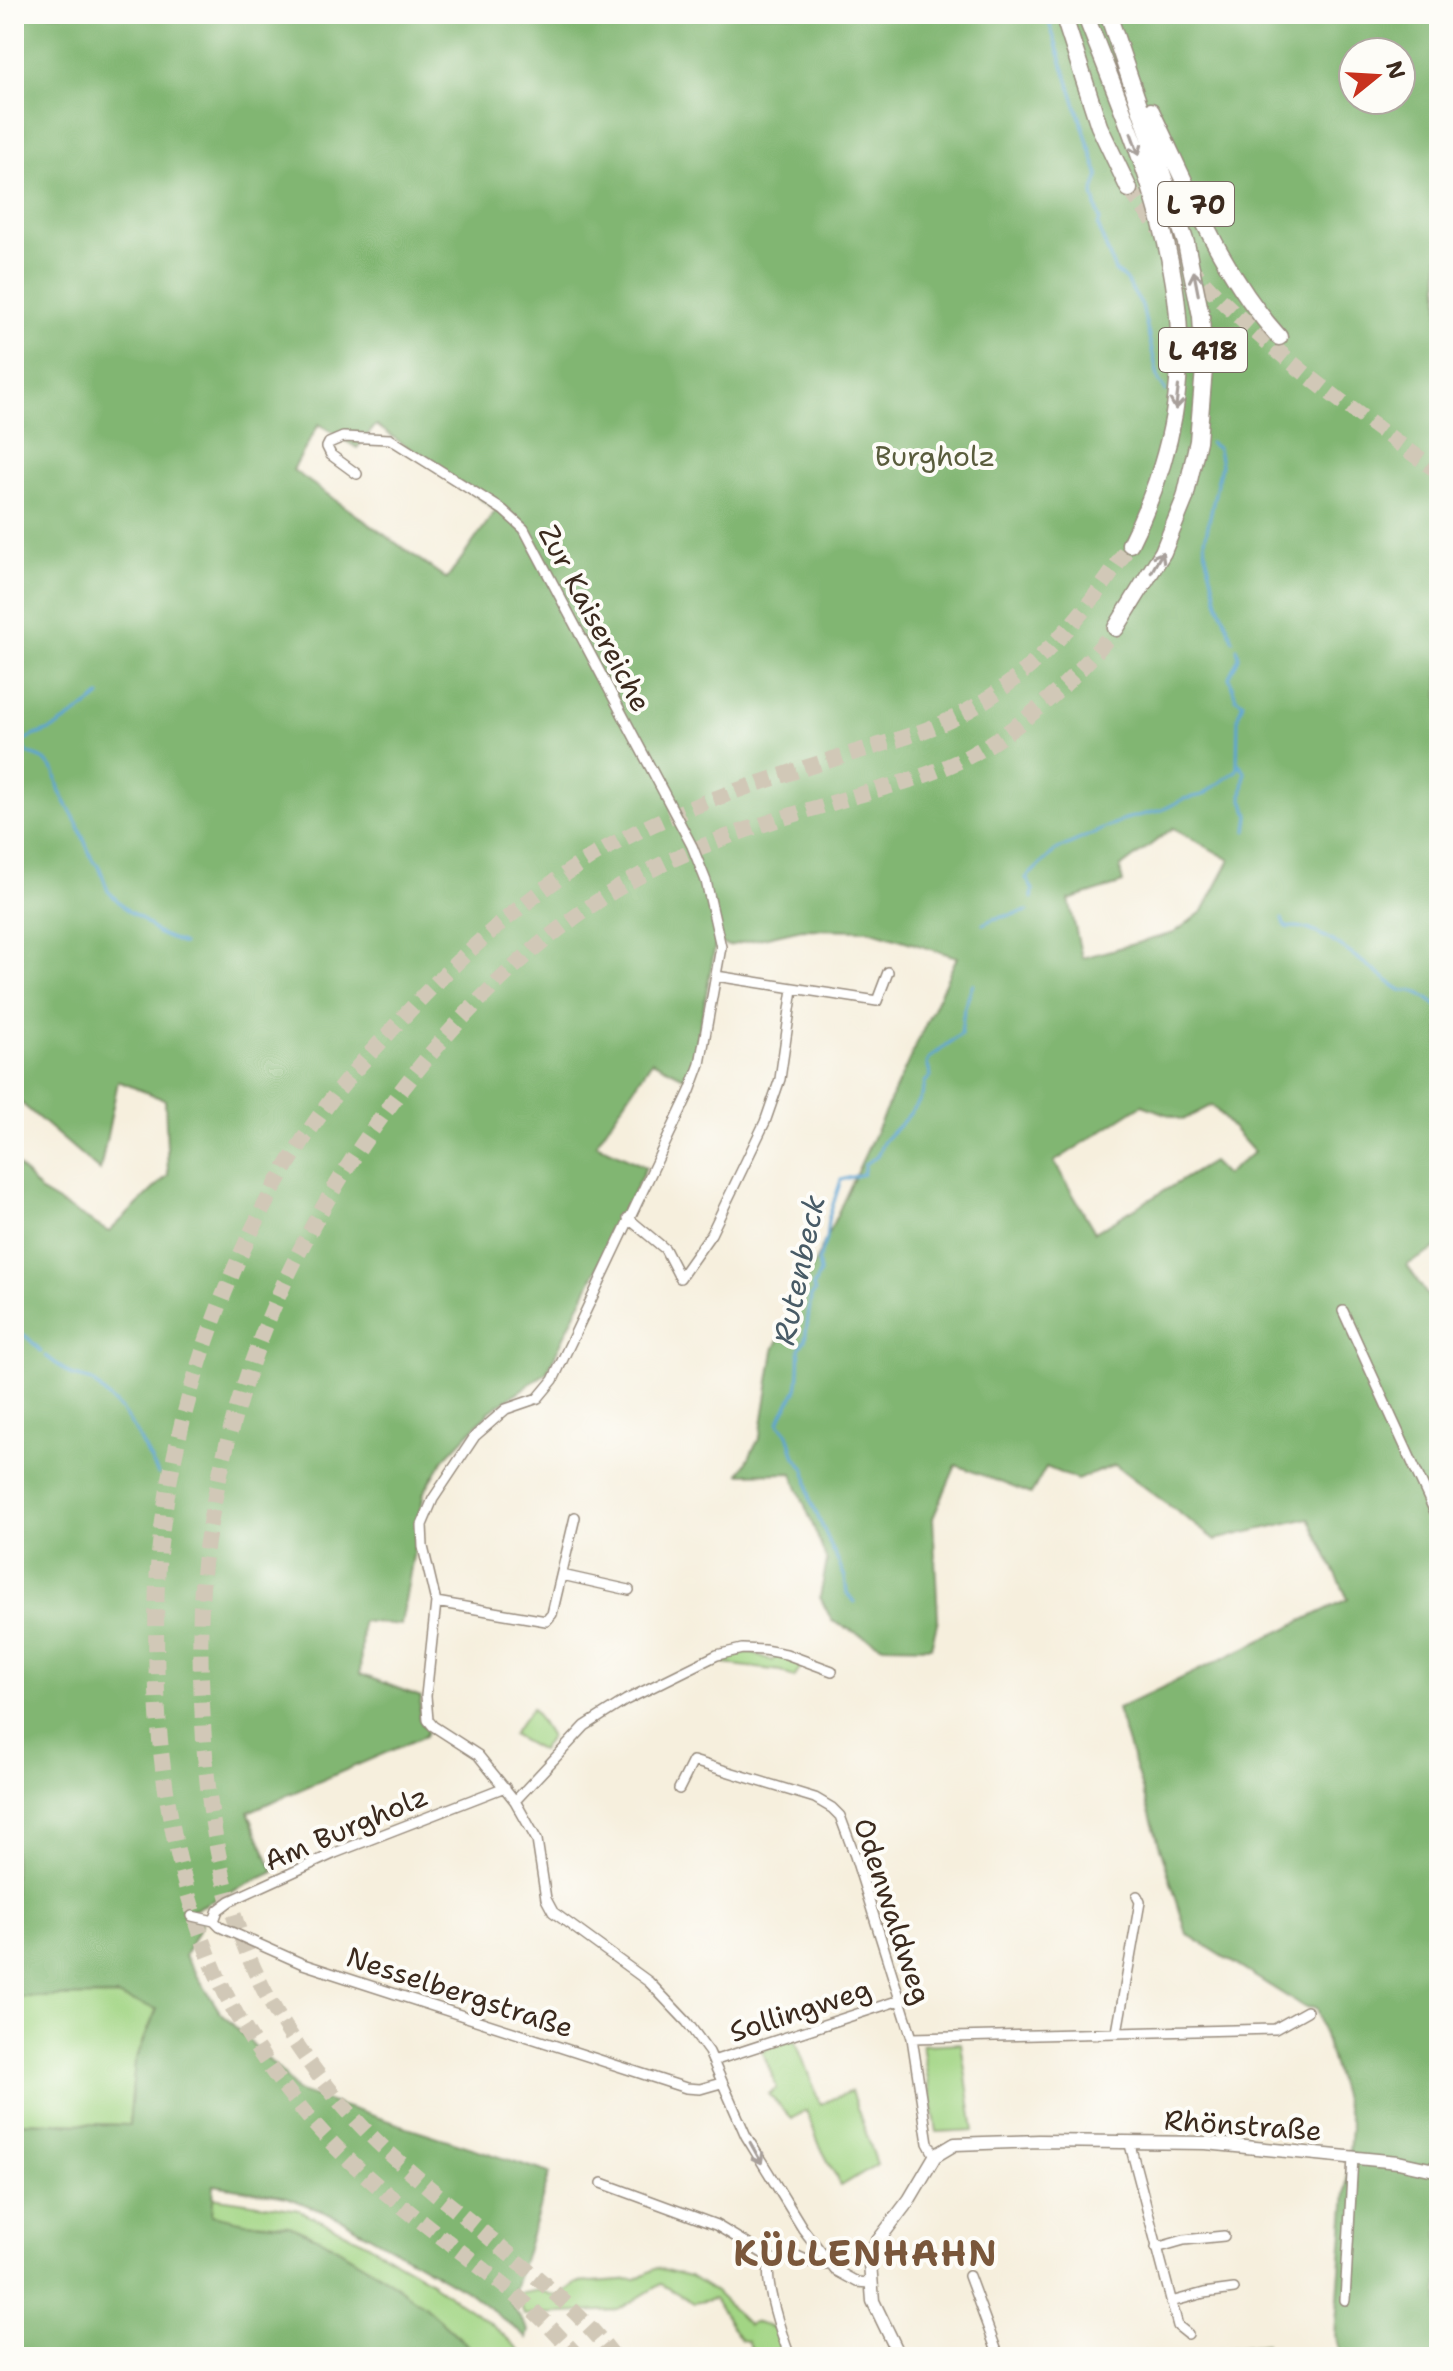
<svg xmlns="http://www.w3.org/2000/svg" width="1453" height="2371" viewBox="0 0 1453 2371" font-family="'Shantell Sans',sans-serif">
  <rect width="100%" height="100%" fill="#fdfcf7"/>
  <filter id="ink" filterUnits="userSpaceOnUse"><feTurbulence type="fractalNoise" baseFrequency=".0125" numOctaves="2"/><feDisplacementMap in="SourceGraphic" scale="16" xChannelSelector="R" yChannelSelector="G"/><feConvolveMatrix kernelMatrix="1 2 1 2 8 2 1 2 1" color-interpolation-filters="sRGB"/></filter>
  <filter id="wash" filterUnits="userSpaceOnUse"><feTurbulence type="fractalNoise" baseFrequency=".006" numOctaves="4" result="noise"/><feDisplacementMap in="SourceGraphic" scale="32" xChannelSelector="R" yChannelSelector="G"/><feGaussianBlur stdDeviation="1.8" result="paint"/><feColorMatrix in="noise" values="0 0 0 0 0 0 0 0 0 0 0 0 0 0 0 0 0 1.4 0 .05"/><feComposite in="paint" operator="in"/></filter>
  <g filter="url(#wash)">
    <rect width="100%" height="100%" fill="#f6efdd"/>
    <path fill="#a2d584" stroke="#6e8051" stroke-width="2" d="M752,1652l20,9 5,-7 25,12 -8,12 -13,-7 -56,-7 -4,-5 1,-2z
      M532,1708l18,29 -9,14 -29,-16z
      M116,1996l41,12 -22,54 -6,63 -115,-3v-125z
      M795,2039l25,65 31,-13 26,73 -36,22 -21,-40 -14,-36 -14,9 -24,-25 9,-6 -15,-38z
      M961,2043l13,87 -37,2 -15,-87z
      M212,2197l87,13 56,27 78,45 -1,2 60,40 35,33h-46l-56,-50 -44,-32 -56,-34 -114,-26z
      M657,2268l33,8 25,16 33,33 5,-3 21,6 10,29h-28l-9,-16 -6,-1 -27,-41 -20,4 -33,-19 -43,26 -94,5 -7,-21 22,-4 19,7 19,-14 59,-4z
      M1266,2344l1,13h-107z"/>
    <path fill="#81b672" stroke="#5e7048" stroke-width="2" fill-rule="evenodd" d="M14,14h1425v1233l-32,18 32,48v1044h-98l-6,-21 16,-210 -35,-118 -12,-1 -117,-73 -70,-225 231,-110 -39,-81 -94,22 -100,-75 -38,15 -31,-13 -15,27 -75,-29 -23,53 5,101 -7,28 -48,-1 -51,-25 -12,-24 7,-36 -35,-88 -52,1 20,-37 14,-87 183,-393 -88,-27 -67,-1 -74,17 -12,-5 -26,139 -38,-19 -56,83 50,23 -99,205 -58,40 -45,47 -20,33 -23,133 -39,-4 -2,53 61,23 -2,21 8,13 -2,5 -177,76 26,60 -82,38 9,14 -16,32 35,56 64,63 12,16 254,82 -40,130 19,28 -2,7 -57,-45 -129,-74 -54,-22 -73,-12 -2,30 33,7 44,3 36,16 56,34 44,32 56,50h-467v-235l115,3 6,-63 22,-53 -41,-13 -102,1v-836l27,31 68,40 59,-57 -3,-75 -47,-19 -18,90 -86,-74zM1353,52h48v48h-48zM319,424l38,24 19,-23 120,85 -49,69 -154,-109zM1173,828l57,32 -27,51 -29,22 -92,25 -13,-58 54,-17 -3,-15zM1142,1105l41,15 29,-15 42,47 -29,23 -13,-13 -117,70 -41,-70z"/>
    <g fill="none" stroke-linecap="round" stroke-linejoin="round">
      <path stroke="#5ca4d3" stroke-width="3" d="M1047,16l52,160 -6,18 7,26 -2,6 17,45 10,8 17,27 17,75 7,10
        M1210,443l8,6 3,16 -16,75 1,15 12,47 15,38
        M23,741c9,-6 25,-9 35,-15 14,-10 28,-18 42,-30
        M17,742l5,1 4,9 19,8 10,12 5,20 17,31 16,38 6,5 9,25 20,20 14,8 15,14 26,11
        M1238,763l7,8 -3,26 7,18 -2,16
        M1032,898l1,-8 -7,-12 30,-28 69,-31 37,-9 22,-11 19,-4 34,-25 1,-54 5,-14 -7,-4 -7,-21 10,-20 -2,-9
        M1282,919l2,6 4,3c29,-9 88,47 113,62 4,2 9,0 12,1 8,2 20,11 26,17
        M983,924l10,-5 35,-8
        M14,1329l13,8 14,14
        M46,1356l25,19 21,6 29,29 14,20 23,44
        M854,1602l-7,-9 -2,-16 -35,-78 -4,-29 -11,-13 -7,-23 -9,-11c3,-14 14,-23 18,-35 2,-6 3,-33 2,-39l6,-9 6,-44 4,-4 -2,-5 7,-15 -2,-11 8,-22 2,-19 13,-40 22,-6 2,-10c3,-3 8,-4 11,-7 4,-5 5,-13 9,-17 15,-17 39,-34 40,-58l6,-6 -4,-12 3,-6 31,-24 3,-25 9,-25"/>
    </g>
  </g>
  <g filter="url(#ink)">
    <g fill="none" stroke-linecap="round" stroke-linejoin="round">
      <path stroke="#d1c8b7" stroke-width="16" stroke-dasharray="16 8" stroke-linecap="butt" d="M1129,189c26,34 51,69 81,100 66,67 152,129 229,183
        M578,2357c-17,-18 -33,-37 -52,-53 -52,-45 -111,-84 -163,-131 -48,-43 -90,-96 -123,-152 -54,-94 -80,-224 -83,-331 -1,-45 -2,-91 2,-136 16,-161 84,-348 188,-474 15,-19 33,-37 49,-55 58,-64 122,-122 195,-168 74,-45 157,-71 239,-97 43,-14 88,-24 128,-44 73,-38 130,-103 172,-172
        M614,2357c-32,-44 -77,-79 -118,-114 -36,-30 -73,-59 -108,-91 -45,-41 -85,-93 -116,-147 -48,-86 -64,-184 -69,-282 -3,-58 -5,-117 3,-175 29,-193 107,-357 233,-504 54,-62 115,-118 186,-160 65,-38 136,-60 207,-81 41,-13 84,-22 123,-40 59,-27 121,-84 161,-135"/>
      <g stroke="#988c7e" stroke-width="12">
        <path id="street" d="M357,474l-26,-19 -4,-8 2,-4 14,-6 47,2 113,71 21,19 168,317 14,35 15,66 -21,117 -10,27 -137,289 -15,18 -32,11 -31,27 -42,63 -11,26 1,22 13,55 -10,94 2,24 5,6 45,29 37,46 22,39 9,59 7,13 96,70 38,40 22,30 37,84 57,93 32,41 22,12 12,1
          M716,976l161,25 11,-29
          M628,1218l37,31 15,29 31,-44 54,-112 15,-43 13,-90
          M1343,1311l96,210
          M562,1575l67,15
          M436,1602l110,19 6,-7 23,-97
          M679,1789l14,-28 122,37 17,10 8,8 15,40 57,182 16,105 7,13
          M515,1801l70,-75 41,-26 91,-45 25,-6 22,1 22,4 46,17
          M192,1916l22,5 6,6 83,37 383,124 14,1 21,-6
          M214,1921l4,-11 12,-9 105,-48 170,-66
          M1117,2032l23,-130 -3,-6
          M912,2038l363,-9 32,-18
          M713,2061l187,-61
          M1129,2141l49,185 10,8
          M602,2183l114,42 58,35 21,-5 20,9 15,1
          M1156,2248l28,-8 40,-4
          M774,2260l-4,4c-7,17 13,74 20,93
          M969,2276l30,81
          M1345,2300l8,-143
          M1171,2302l33,-9 30,-4"/>
      </g>
      <g stroke="#988c7e" stroke-width="15">
        <path id="secondary" d="M900,2357l-27,-56 -3,-38 4,-17 35,-46 26,-44 20,-12 84,-3 167,2 192,19 41,9"/>
      </g>
      <g stroke="#988c7e" stroke-width="19">
        <path id="highway" d="M1063,14l36,112 30,63
          M1085,14c74,190 145,331 45,530
          M1108,14l78,229 15,73 3,53 -6,72 -13,57 -22,54 -47,76
          M1151,111c38,78 70,162 128,226"/>
      </g>
      <use href="#street" stroke="#fff" stroke-width="9"/>
      <use href="#secondary" stroke="#fff" stroke-width="12"/>
      <use href="#highway" stroke="#fff" stroke-width="16"/>
    </g>
    <defs><path id="oneway-shaft" d="M-6 0H5M1.5-3L5.5 0L1.5 3" fill="none" stroke-width="1.6" stroke-linecap="round" stroke-linejoin="round" transform="scale(2)"/></defs>
    <g stroke="#a79f9a">
      <use href="#oneway-shaft" transform="translate(1135 144) rotate(70)"/>
      <use href="#oneway-shaft" transform="translate(1196 283) rotate(-101)"/>
      <use href="#oneway-shaft" transform="translate(1177 398) rotate(97)"/>
      <use href="#oneway-shaft" transform="translate(1157 562) rotate(-61)"/>
      <use href="#oneway-shaft" transform="translate(756 2153) rotate(61)"/>
    </g>
  </g>
  <g text-anchor="middle" dominant-baseline="central" stroke-width="8" stroke-linejoin="round" paint-order="stroke">
    <g fill="#fdfcf7" stroke="#75695f" stroke-width="2">
      <rect x="1158" y="182" width="76" height="44" rx="6"/>
      <rect x="1159" y="328" width="88" height="44" rx="6"/>
    </g>
    <g font-size="26" font-weight="bold" fill="#3b2a1e">
      <text x="1196" y="204">L 70</text>
      <text x="1203" y="350">L 418</text>
    </g>
    <g font-size="28" fill="#5a5d3d" stroke="#fdfcf7">
      <text x="935" y="456">Burgholz</text>
    </g>
    <g font-size="28" fill="#3b2a1e" stroke="#fdfcf7">
      <text transform="translate(595 618) rotate(62)">Zur Kaisereiche</text>
      <text transform="translate(346 1828) rotate(-23)">Am Burgholz</text>
      <text transform="translate(893 1911) rotate(72)">Odenwaldweg</text>
      <text transform="translate(460 1992) rotate(18)">Nesselbergstraße</text>
      <text transform="translate(800 2010) rotate(-18)">Sollingweg</text>
      <text transform="translate(1243 2125) rotate(4)">Rhönstraße</text>
    </g>
    <g font-size="30" font-style="italic" fill="#485b66" stroke="#fdfcf7">
      <text transform="translate(799 1270) rotate(-78)">Rutenbeck</text>
    </g>
    <g font-size="36" font-weight="bold" letter-spacing="2" fill="#7a573b" stroke="#fdfcf7">
      <text x="866" y="2253">KÜLLENHAHN</text>
    </g>
  </g>
  <rect width="1453" height="2371" fill="none" stroke="#fdfcf7" stroke-width="48"/>
  <g transform="translate(1377 76) rotate(72)"><circle r="38" fill="#fdfcf7" stroke="#afa8a0" stroke-width="2"/>
  <path d="M0-6L14 30L0 20L-14 30Z" fill="#c8321e"/>
  <text y="-12" font-size="22" font-weight="bold" text-anchor="middle" fill="#3b2a1e">N</text>
  </g>
</svg>
